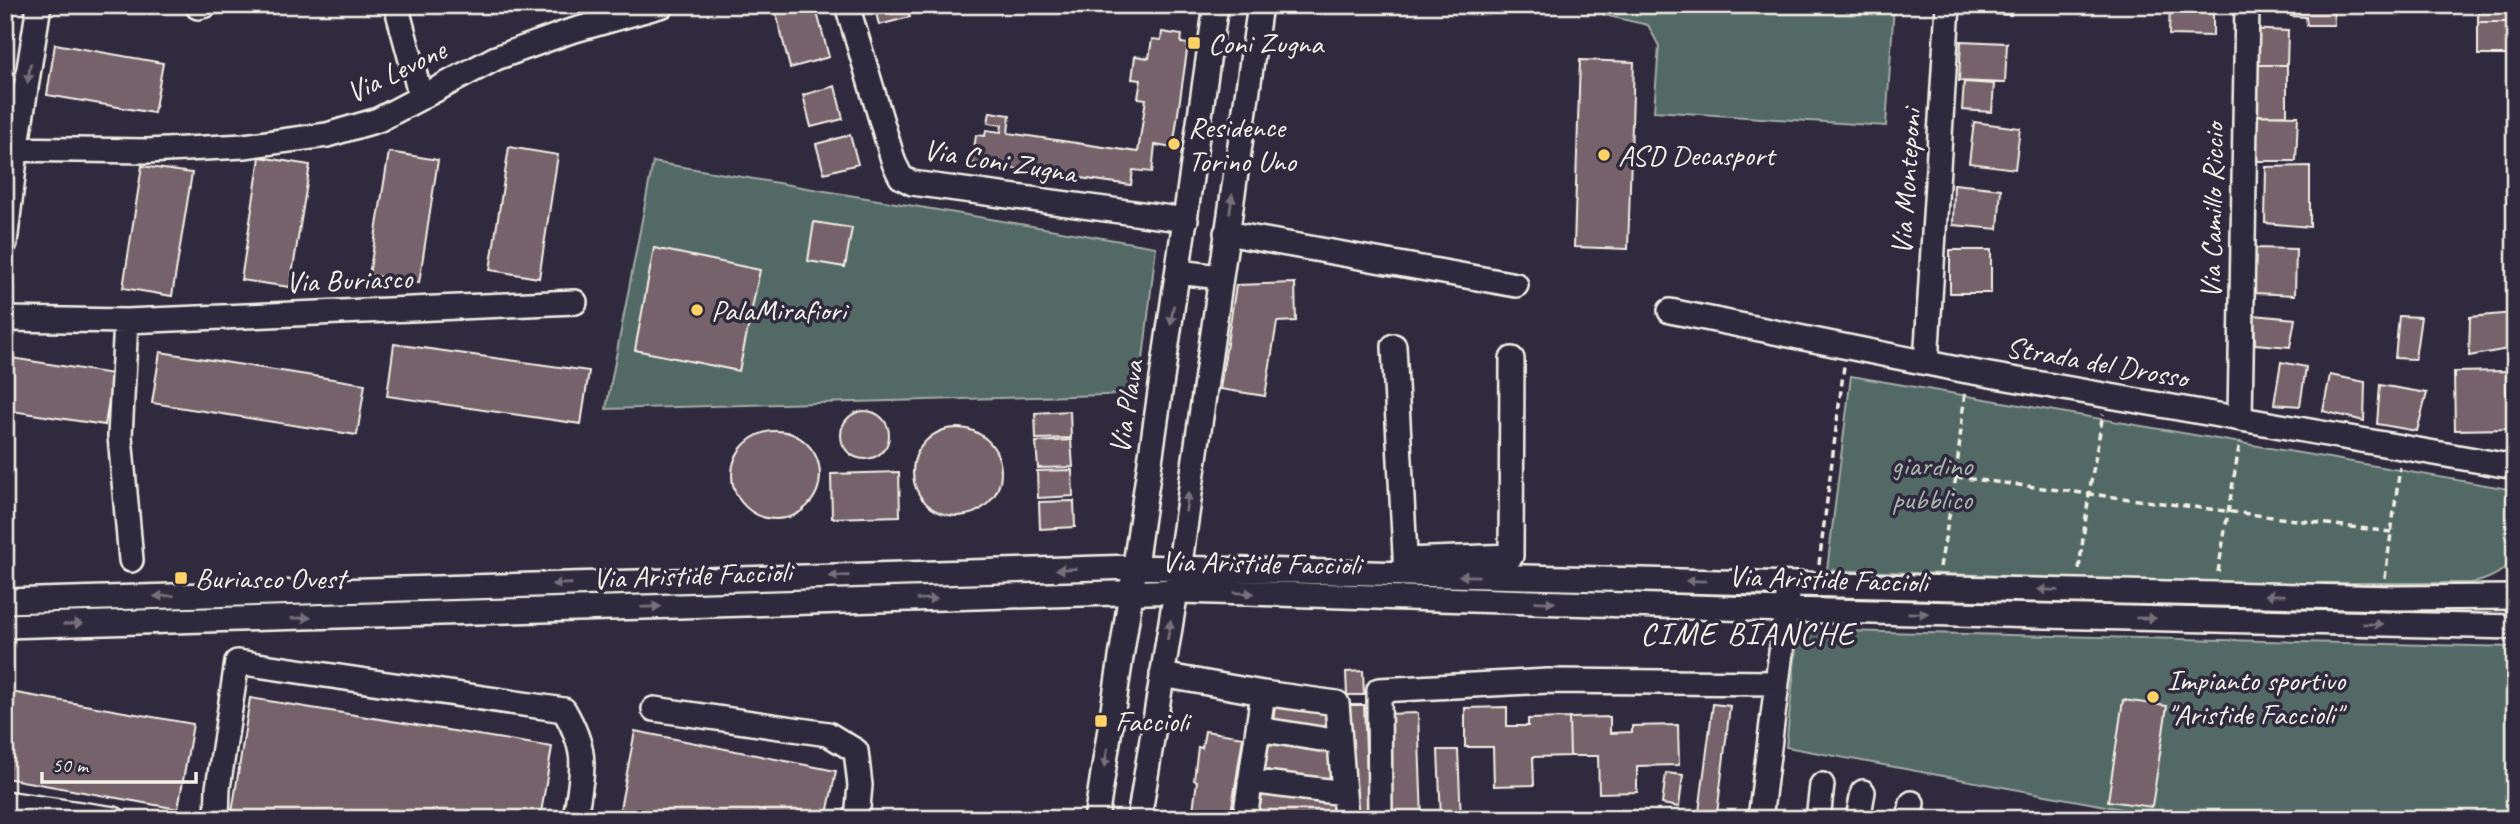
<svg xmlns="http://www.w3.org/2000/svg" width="2520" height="824" viewBox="0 0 2520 824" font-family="Caveat,sans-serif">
  <rect width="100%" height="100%" fill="#2f2a3d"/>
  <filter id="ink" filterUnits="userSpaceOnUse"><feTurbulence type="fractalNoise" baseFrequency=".0143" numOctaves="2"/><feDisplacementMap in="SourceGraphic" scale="14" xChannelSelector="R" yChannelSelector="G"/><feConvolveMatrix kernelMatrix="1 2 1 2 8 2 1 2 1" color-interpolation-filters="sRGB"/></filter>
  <g filter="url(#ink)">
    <path fill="#536965" stroke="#a4ada6" stroke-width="2" d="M1606,5h288l-8,121 -232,-15 5,-65 -11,-21 -44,-10z
      M653,162l503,85 -17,147 -533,15z
      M1851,376l664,114c0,18 3,45 0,63 -4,17 -29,28 -44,30h-255l-389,-13z
      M1798,630l717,17v172h-339l-390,-72z"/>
    <path fill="#76626a" stroke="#f4f1e8" stroke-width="2" d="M774,5h41l14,52 -39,11z
      M874,5h33l3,12 -31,8z
      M1962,5h50l-1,10 -49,-3z
      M2170,5h43v31l-44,-1z
      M2291,5h42l1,20h-27l-1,-8 -15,-1z
      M2478,5h30v17h-30z
      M2478,22h30v33h-30z
      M2247,29l41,2 -1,34h-41z
      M1162,32l20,3 -1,8 7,1 -15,104 -18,-3 -3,27 -19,-2 -2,15 -159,-22 4,-28 9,1 1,-6 15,2 1,-7 -14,-2 2,-11 20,3 -2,18 130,19 8,-53 -8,-1 3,-18 -9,-1 3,-23 14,2 3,-19 9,1z
      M1961,41l46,2 -2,40 -46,-2z
      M55,44l108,19 -9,50 -107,-18z
      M1580,60l54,2 -6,187 -54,-2z
      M2246,65h41v50l-42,1z
      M1964,82l30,2 -2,28 -30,-2z
      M835,86l8,33 -32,8 -8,-32z
      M2256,115l42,1 -2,45h-40z
      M1974,122l46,6 -5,41 -46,-6z
      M850,135l8,29 -34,9 -8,-29z
      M509,147l49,8 -19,123 -49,-8z
      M389,152l49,8 -19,123 -50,-8z
      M260,157l50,8 -20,122 -49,-7z
      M142,166l50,7 -20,123 -49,-8z
      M2310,166v61l-45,-4 1,-56z
      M1954,184l47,5 -3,40 -45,-4z
      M814,222l38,6 -7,39 -37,-6z
      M654,248l106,22 -21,101 -104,-21z
      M2253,248l43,1 -1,46 -42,-2z
      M1950,250h41v43h-41z
      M1295,283l1,38 -19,1 -12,74 -45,-7 16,-104z
      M2513,313l1,35 -45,8 1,-39z
      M2254,315l41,4 -5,28 -35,-3z
      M2399,316l22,1 -6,42 -20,-1z
      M394,344l195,27 -8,53 -194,-28z
      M160,352l205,32 -8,51 -205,-32z
      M5,357l108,17 -8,51 -100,-15z
      M2281,362l25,5 -6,39 -26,-2z
      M2506,371l2,58 -53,1 -1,-58z
      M2330,375l35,7 -1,39 -41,-10z
      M2380,385l47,8 -10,38 -40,-7z
      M1070,411l1,27 -35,1 -1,-26z
      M841 435a24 24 0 1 1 48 0a24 24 0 1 1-48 0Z
      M913 472a44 44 0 1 1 88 0a44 44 0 1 1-88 0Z
      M732 475a44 44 0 1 1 88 0a44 44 0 1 1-88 0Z
      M1071,440l2,27 -35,1 -2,-26z
      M1072,470l1,26 -35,2 -1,-27z
      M899,472l1,44 -68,2 -1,-44z
      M1074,501l1,26 -35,2 -1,-27z
      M1363,671l1,24h-17l-1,-23z
      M5,691l188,33 -15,85 -173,-31z
      M250,698l302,49 -12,72h-309z
      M2123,700l44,6 -15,101 -44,-6z
      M1713,704l17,2 -13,108 -18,-2z
      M1347,705h17l5,114h-17z
      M1275,707l61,8 -2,15 -61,-9z
      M1507,707v19h21v-7l41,-1 1,38 -37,1 1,28 -40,1 -1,-39h-28v-39z
      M1418,713l4,106h-34l-4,-105z
      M1610,717v16l22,-1v-6l46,-1 1,40 -42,1v26l-38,1 -1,-37h-28l-1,-38z
      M635,731l201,40 -10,48h-208z
      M1205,731l38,6 -13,82h-43l2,-10 4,1 4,-29 -3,-1 2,-17 2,-16 4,1z
      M1269,744l70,10 -4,31 -71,-10z
      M1438,750h20l3,69h-20z
      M1666,773l17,2 -4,32 -17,-3z
      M1262,794l78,11 -2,14h-80z"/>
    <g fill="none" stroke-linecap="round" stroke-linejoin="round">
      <g stroke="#f4f1e8" stroke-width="28">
        <path id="minor" d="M396,5l25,92
          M847,5l47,158 7,14 11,6 274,37
          M198,7l8,-2
          M5,149l142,2 97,-5 83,-11 51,-15 118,-62 72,-26 95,-27
          M1226,233l290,52
          M5,243l11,-92 23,-146
          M1178,272l42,5
          M1670,311l297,60 548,96
          M5,319l121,2 449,-19
          M126,321l-6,115 11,124
          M1394,346l12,228
          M1926,363l22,-358
          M2240,418l7,-413
          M1405,560l106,-4 1,-197
          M5,601l1129,-34 941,24 321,7 119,-1
          M5,626l1176,-35 606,19 728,17
          M1162,675l101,18 -18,126
          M1263,693l74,10 9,116
          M654,709l174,25 28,17 4,34 -3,34
          M1258,729l82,13
          M1250,781l94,12
          M5,803l109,16
          M217,819l1,-31 19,-126 327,48c26,45 18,60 11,109
          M1096,819l35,-226 85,-588
          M1139,819l37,-228 84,-586
          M1380,819l-1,-129 169,-9 229,2
          M1760,819l28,-223
          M1818,819l4,-34
          M1858,819l5,-27
          M1909,819l3,-16"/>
      </g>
      <path stroke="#f4f1e8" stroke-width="3.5" stroke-dasharray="7 5" stroke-linecap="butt" d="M1956,477l435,55
        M1819,564l25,-198
        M1940,567l16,-90 9,-86
        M2079,569l10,-75 14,-80
        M2218,572l22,-131
        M2385,578l15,-111"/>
      <use href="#minor" stroke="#2f2a3d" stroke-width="23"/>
    </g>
    <defs><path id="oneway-solid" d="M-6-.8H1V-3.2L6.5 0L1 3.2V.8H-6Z" transform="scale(1.75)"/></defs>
    <g fill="#747079">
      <use href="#oneway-solid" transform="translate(29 73) rotate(99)"/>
      <use href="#oneway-solid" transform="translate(1231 204) rotate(-82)"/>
      <use href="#oneway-solid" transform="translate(1172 315) rotate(99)"/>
      <use href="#oneway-solid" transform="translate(1187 502) rotate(-82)"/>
      <use href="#oneway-solid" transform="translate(1066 569) rotate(178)"/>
      <use href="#oneway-solid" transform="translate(839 576) rotate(178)"/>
      <use href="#oneway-solid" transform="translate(1469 576) rotate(-179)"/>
      <use href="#oneway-solid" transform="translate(1696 581) rotate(-179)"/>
      <use href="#oneway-solid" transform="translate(562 584) rotate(178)"/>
      <use href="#oneway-solid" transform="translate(2048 590) rotate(-178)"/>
      <use href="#oneway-solid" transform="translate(1244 593) rotate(2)"/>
      <use href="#oneway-solid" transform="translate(2275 595) rotate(-179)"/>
      <use href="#oneway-solid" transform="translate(164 596) rotate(178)"/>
      <use href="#oneway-solid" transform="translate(927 599) rotate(-2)"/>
      <use href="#oneway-solid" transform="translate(1545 602) rotate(2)"/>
      <use href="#oneway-solid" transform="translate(651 607) rotate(-2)"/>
      <use href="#oneway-solid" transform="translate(1918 613) rotate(1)"/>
      <use href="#oneway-solid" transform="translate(301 618) rotate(-2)"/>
      <use href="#oneway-solid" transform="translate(2146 618) rotate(1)"/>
      <use href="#oneway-solid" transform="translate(73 624) rotate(-2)"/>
      <use href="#oneway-solid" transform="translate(2373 624) rotate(1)"/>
      <use href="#oneway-solid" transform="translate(1169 630) rotate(-81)"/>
      <use href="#oneway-solid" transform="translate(1106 758) rotate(99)"/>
    </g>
  </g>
  <g fill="#ffd166" stroke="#2f2a3d" stroke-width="2.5">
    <rect x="1187" y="36" width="14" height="14" rx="3.5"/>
    <circle cx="1174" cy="144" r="7"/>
    <circle cx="1604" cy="155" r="7"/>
    <circle cx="697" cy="310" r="7"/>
    <rect x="174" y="571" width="14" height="14" rx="3.5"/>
    <circle cx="2153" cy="697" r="7"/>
    <rect x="1094" y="714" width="14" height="14" rx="3.5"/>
  </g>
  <g text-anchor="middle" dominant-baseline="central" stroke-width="7" stroke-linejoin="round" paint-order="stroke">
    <g font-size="30" fill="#f4f1e8" stroke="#2f2a3d" text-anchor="start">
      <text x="1208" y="43">Coni Zugna</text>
      <text x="1188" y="127">Residence<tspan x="1188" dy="34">Torino Uno</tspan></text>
      <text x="1618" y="155">ASD Decasport</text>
      <text x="711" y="310">PalaMirafiori</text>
      <text x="195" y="578">Buriasco Ovest</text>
      <text x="2167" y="680">Impianto sportivo<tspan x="2167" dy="34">"Aristide Faccioli"</tspan></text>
      <text x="1115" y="721">Faccioli</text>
    </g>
    <g font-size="30" fill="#f4f1e8" stroke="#2f2a3d">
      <text transform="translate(396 71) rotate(-26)">Via Levone</text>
      <text transform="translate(1000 161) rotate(9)">Via Coni Zugna</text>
      <text transform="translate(1906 182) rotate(-86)">Via Monteponi</text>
      <text transform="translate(2212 211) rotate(-89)">Via Camillo Riccio</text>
      <text transform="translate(349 280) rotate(-2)">Via Buriasco</text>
      <text transform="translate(2097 362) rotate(10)">Strada del Drosso</text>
      <text transform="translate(1126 407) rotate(-81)">Via Plava</text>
      <text transform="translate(1261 563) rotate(1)">Via Aristide Faccioli</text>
      <text transform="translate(692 575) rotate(-2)">Via Aristide Faccioli</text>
      <text transform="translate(1828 579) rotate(2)">Via Aristide Faccioli</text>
    </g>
    <g font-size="30" fill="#acb4ad" stroke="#2f2a3d">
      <text x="1932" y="465">giardino<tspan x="1932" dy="34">pubblico</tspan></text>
    </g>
    <g font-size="32" letter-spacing="2" fill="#f4f1e8" stroke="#2f2a3d">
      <text x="1748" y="633">CIME BIANCHE</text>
    </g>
  </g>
  <rect width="2520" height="824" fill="none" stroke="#2f2a3d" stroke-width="28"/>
  <rect x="14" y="14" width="2492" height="796" fill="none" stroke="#f4f1e8" stroke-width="2.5" filter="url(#ink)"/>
  <path d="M42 772v10h154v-10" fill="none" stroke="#f4f1e8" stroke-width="3.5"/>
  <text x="52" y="772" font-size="21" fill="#f4f1e8" stroke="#2f2a3d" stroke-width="5" paint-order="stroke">50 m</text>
</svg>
